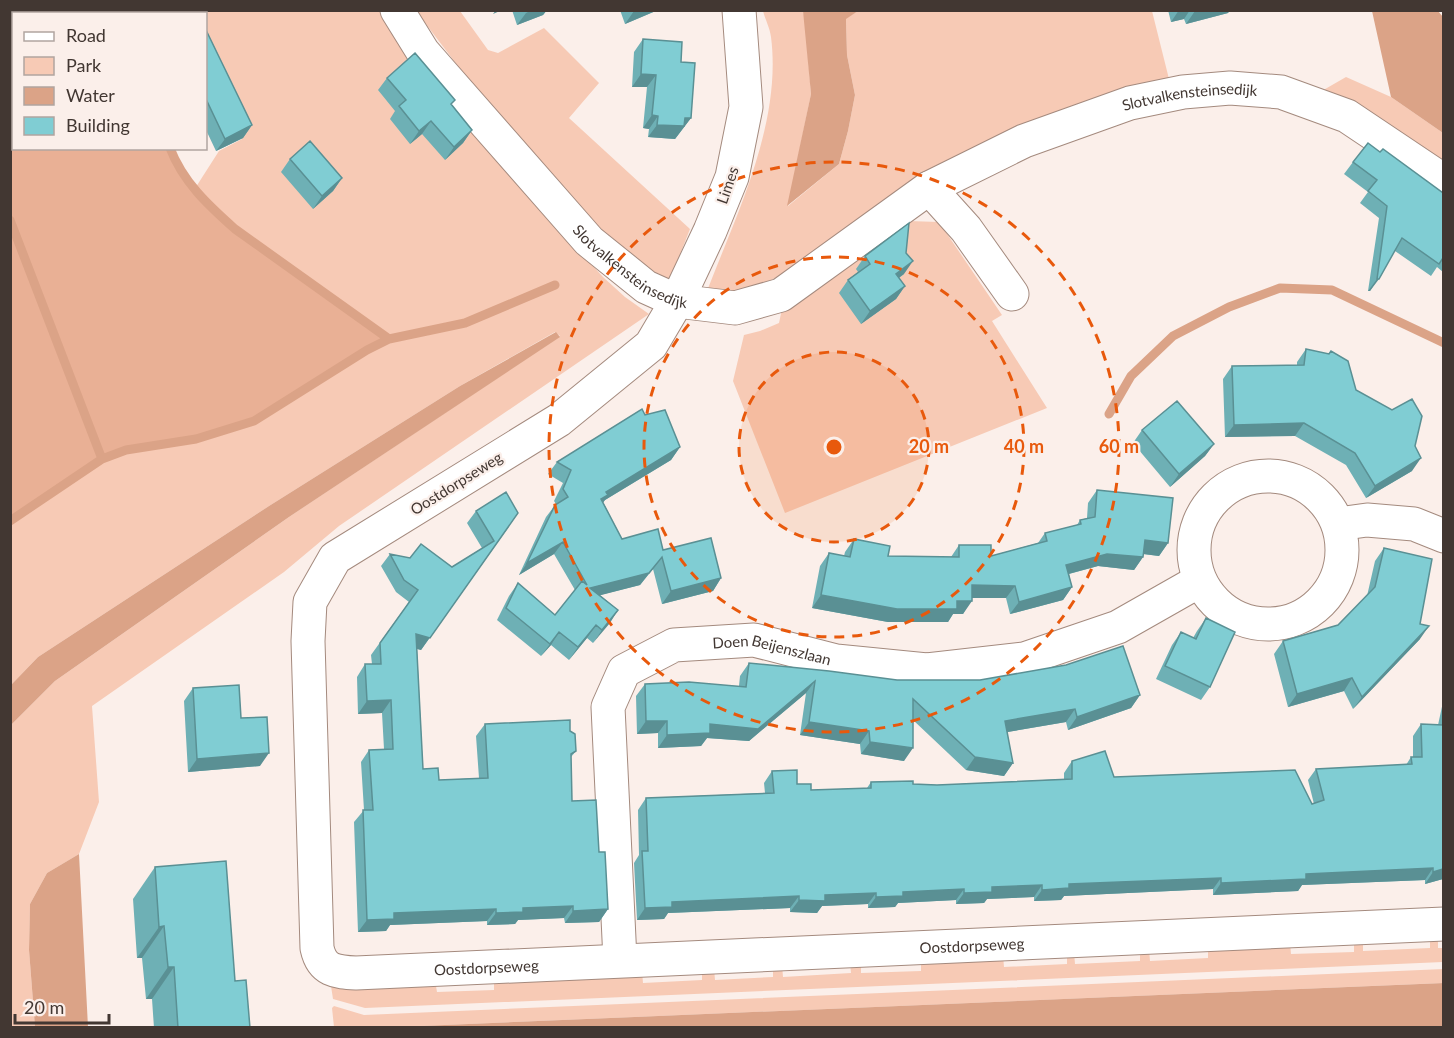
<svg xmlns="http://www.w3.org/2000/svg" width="1454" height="1038" viewBox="0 0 1454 1038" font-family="Lato,sans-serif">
  <rect width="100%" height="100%" fill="#fbefea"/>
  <path fill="#f7cab5" d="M195,10l187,1 32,49 74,91 115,126 22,20 24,17 -310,212 -55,46 -192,134 7,96 -20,52 -32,19 -17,31 -1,46 6,77h-24v-302l44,-44 234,-164 271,-181 -5,-4 -95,54 -191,120 -231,151 -27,28v-164l91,-62 24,-9 70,-11 93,-39 78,-50 22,-11 -154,-110 -41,-39 25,-39 23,-12 -36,-83v-42l-16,-1z
    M416,11h44l28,39 10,3 46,-25 55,55 -30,35 121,111 -20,51 -44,-22 -140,-155z
    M763,11h40l2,9 6,74 -23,112 51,-42 9,-33 7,-36 -8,-40 -1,-37 12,-7h294l17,68 -414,209 -27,7 -21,-4c30,-78 75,-168 64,-254 -1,-9 -6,-18 -8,-26z
    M1346,77l45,20 52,36v33l-123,-74z
    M908,221l31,1 63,93 -10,6 55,87 -262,105 -52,-132 11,-46 16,-4 19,-8 4,-19z
    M1430,936h8v12h6l-1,14 -1078,46 -32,-9 -2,-13 104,-6 2,12 57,-2v-12l148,-7 1,12 59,-3v-12h12l1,12 58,-3v-12h9l1,12 68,-4 -1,-11 11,-1v12l60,-2v-12l82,-4 1,12 63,-3v-12h7l1,12 65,-3v-12h9l1,12 58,-3v-12l82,-4 1,12 63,-2v-12l9,-1v12l67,-3z
    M1444,969l-1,14 -1046,44h-63l-2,-19 2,-2 30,9z"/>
  <path fill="#e9b095" d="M11,10h104l4,3 -105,1v134l156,1c13,33 38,56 65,80l154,110 -22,11 -113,71 -58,18 -70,11 -24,9 -91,62 -1,-286 5,-2 -5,-13z"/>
  <path fill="#dba387" d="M803,11h55l-12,8 1,36 8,40 -7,36 -9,33 -52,42 24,-112z
    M1372,11h66l5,6v116l-52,-36z
    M556,332l4,5 -271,180 -234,164 -44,44v-40l27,-28 231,-151 191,-120z
    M79,854l9,173h-53l-6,-77 1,-46 17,-31z
    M1444,983l-1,45 -1046,-1z"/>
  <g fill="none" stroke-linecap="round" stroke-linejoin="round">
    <path stroke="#dba387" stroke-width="9" d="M115,10l4,4
      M170,148c13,34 38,57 65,81l154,110
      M10,220l92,239
      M1109,414l22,-38 42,-40 56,-29 51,-19 52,2 112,53
      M10,521l92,-62 24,-9 70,-11 58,-18 113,-71 22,-11 76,-16 90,-38"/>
    <g stroke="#a48a7e" stroke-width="35">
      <g id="minor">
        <path id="s1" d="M397,10l26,42 166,189 57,46 31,14 58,7 46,-13 148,-107 95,-47 106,-38 53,-11 47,-4 51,4 66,24 97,65"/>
        <path id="s2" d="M739,10l7,97 -14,70 -22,54 -33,70 -26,44 -92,75 -224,138 -25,44 -2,39 9,307c5,23 19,24 39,25l1088,-49"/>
        <path d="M929,188l37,41 46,65"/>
        <circle cx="1268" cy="550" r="74"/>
        <path d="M1338,524l29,-4 47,4 30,12"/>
        <path id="s3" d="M620,960l-12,-253 16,-36 50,-26 80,-5 82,21 91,9 97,-11 94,-32 81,-46"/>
      </g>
    </g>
    <use href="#minor" stroke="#fff" stroke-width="33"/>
  </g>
  <path fill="#6eb0b5" d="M512,10h35l-4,5 -26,10z
    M620,10h38l-33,14z
    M1168,10h62l-2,3 -42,11 -2,-5 -13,3z
    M206,30l46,95 -9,13 -27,13 -10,-21z
    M643,39l38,23 10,56 -16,21 -27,-2 1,-8 -6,-1 4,-41h-15l2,-35z
    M387,78l65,27 20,25 -9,13 -18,17 -23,-26 -12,10 -20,-25 5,-8 -17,-21z
    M1380,152l63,41v79l-6,-5 -6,9 -36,-25 -25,40h-2l11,-73 -19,-15 8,-11 -24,-18 9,-12z
    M290,159l52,19 -9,13 -20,18 -32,-37z
    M865,256l39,18 -5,4 6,8 -9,13 -35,25 -22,-31 9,-13 10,-8 -2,-3z
    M1306,349l50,41 59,56 -3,25 -46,27 -20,-33 -51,-29 -70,1 -2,-58 9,-13 65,-1v-3z
    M645,415l35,32 -9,13 -66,40 -2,2 19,37 41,11 58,28 -8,13 -51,13 -9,-35 -13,16 -40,10 18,15 -25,33 -6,-5 -18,22 -18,-15 -10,11 -44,-36 12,-24 9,-13 37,32 20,-25 -21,-36 -35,21 27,-58 10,-13 -2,-3 9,-18 -15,-9 9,-12z
    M1142,430l72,14 -9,12 -35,31 -37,-44z
    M1097,490l71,53 -9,13 -16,-2v3l-9,13 -36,-4 -29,8 3,13 -9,13 -53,14 -4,-16h-34l-9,16h-10l-5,8h-60l-76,-14 8,-42 9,-13 15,3 1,-4 9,-13 34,17 63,1 8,-12 32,11 47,-13 7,-10 32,-8 3,-5 7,-2 1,-15z
    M476,511l42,2 -97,137 -4,-1 6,120 16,11 40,-2 -3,-42 9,-12 85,7 6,20 -5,6 1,44 27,51 9,57 -9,13 -34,1 -1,-5 -46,2 -3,4 -28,1v-4l-97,4 -4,6 -28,1 -4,-110 10,-12 -3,-48 8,-12 15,-1 -2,-36 -24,1 -1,-37 8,-13h7l-1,-9 38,-53 -13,-10 -15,-26 9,-12 62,13 30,-19 -15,-25z
    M1384,548l36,76v15l-67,70 -9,-18 -56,16 -14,-53 9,-13 55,-16 29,-29 8,-35z
    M1206,618l4,69 -9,13 -45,-21 16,-34 9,-13 12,6 4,-7z
    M749,663l148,17 243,15 -9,13 -63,22 -2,-8 -59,10 6,31 -9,13 -38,-6 -53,-50 -9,41 -43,-7 -1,-10 -60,-9 6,-42 -57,48 -42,-3 -6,8 -43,2v-15l-21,1 -1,-38 9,-12 94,2 1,-10z
    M193,688l48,30 19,48 -72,6 -4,-71z
    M1443,702v177l-18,5v-4l-123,5 -4,6 -85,4v-6l-149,7 -3,4 -27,1v-4l-47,2 -3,4 -28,1v-4l-58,3 -3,4 -27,1v-4l-46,2 -5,7 -27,-1v-4l-122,5 -4,6 -27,1 -3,-57 5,-8 -1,-45 8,-12 119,-5 -1,-10 8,-12 25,13 14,6 56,-2 4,-6 66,3 127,-6v-6l8,-12 42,16 198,27h2l-6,-24 8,-11 90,-4 5,-8h2v-21l8,-12 17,1z
    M155,867l80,114 15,47h-96l-2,-29h-6l-4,-41h-5l-4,-59z"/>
  <path fill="#5a9094" d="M496,10h6l-9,4z
    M532,10h15l-4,5 -26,10 9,-12z
    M658,10l-33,14 9,-13z
    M1179,10h11l-6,9 -13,3z
    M1197,10h33l-2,3 -42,11 9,-13z
    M641,74l15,1 -9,12h-15z
    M652,115l6,1 -9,13 -6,-1z
    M685,118h6l-16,21 -27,-2 9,-12z
    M431,121l-9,13 -12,10 9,-13z
    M252,125l-9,13 -27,13 9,-12z
    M472,130l-9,13 -18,17 9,-13z
    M342,178l-9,13 -20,18 9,-13z
    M913,261l-9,13 -17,12 9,-12z
    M1377,279h2l-9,12h-2z
    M905,286l-9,13 -35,25 9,-13z
    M1304,423l-9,13 -70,1 9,-12z
    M1214,444l-9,12 -35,31 9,-13z
    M680,447l-9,13 -66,40 -5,7 -7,4 13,-19z
    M1421,458l-9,13 -46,27 9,-12z
    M510,525l-89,125 -13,-4 8,-12z
    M1145,540l23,3 -9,13 -23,-3z
    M563,542l-9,12 -35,21 8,-12z
    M1107,554l36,3 -9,13 -36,-4 -41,11 9,-12z
    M662,557l-22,28 -58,15 8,-12z
    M721,578l-8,13 -51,13 9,-13z
    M972,585l43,1 -9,12h-43z
    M1072,587l-9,13 -53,14 9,-12z
    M821,595l136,6h15l-9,13h-10l-5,8h-60l-76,-14z
    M618,610l-8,13 -17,20 9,-13z
    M596,625l-9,13 -18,22 9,-13z
    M1429,626l-9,13 -67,70 9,-12z
    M559,632l-8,13 -10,11z
    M1352,678l-8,13 -56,16 9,-13z
    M815,681l-9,12 -57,48 -42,-3 -6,8 -43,2 9,-13 43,-11z
    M1140,695l-9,13 -63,22 9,-13z
    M391,700l-9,13 -24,1 9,-13z
    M1075,709l-9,13 -70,12 9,-13z
    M646,721h21l-9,12 -21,1z
    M809,722l60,9 -9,13 -60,-9z
    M870,742l43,6 -9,13 -43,-7z
    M269,753l-9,13 -72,6 9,-13z
    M975,757l38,6 -9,13 -38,-6z
    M1433,868l-8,12 -123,5 -4,6 -85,4 8,-12 85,-9z
    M1443,869v10l-18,5 8,-12z
    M1221,878l-8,11 -149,7 -3,4 -27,1 8,-11 27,-6z
    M1042,885l-8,12 -47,2 -3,4 -28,1 8,-11 28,-6z
    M964,889l-8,11 -58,3 -3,4 -27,1 8,-11 27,-5z
    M876,893l-8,11 -46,2 -5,7 -27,-1 9,-12 26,-5z
    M799,896l-9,12 -122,5 -4,6 -27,1 8,-12 27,-6z
    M573,906l-9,12 -46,2 -3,4 -28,1 9,-12 27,-5z
    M496,909l-9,12 -97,4 -4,6 -28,1 9,-12 27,-7z
    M608,909l-9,13 -34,1 8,-12z
    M164,926l-22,32h-5l22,-31z
    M168,967h6l-22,32h-6z"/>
  <path fill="#80cdd3" stroke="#5a9094" stroke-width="1.5" d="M184,10h12l1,4h-19z
    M206,30l46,95 -27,14 -19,-40z
    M643,39l39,3 -1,20 14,1 -4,55h-6l-1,8 -27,-1 1,-9 -6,-1 4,-40 -15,-1z
    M415,53l40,47 -4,4 21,26 -18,17 -23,-26 -12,10 -20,-25 7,-6 -19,-22z
    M310,141l32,37 -20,18 -32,-37z
    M1368,143l12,9 3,-3 60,44v65l-4,6 -37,-26 -23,41h-2l10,-73 -19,-15 9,-11 -24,-18z
    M909,223l-3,30 7,8 -17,13 9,12 -35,25 -22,-31 22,-16 -5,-8z
    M1306,349l23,5 2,-3 17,10 8,29 36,20 20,-11 10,17 -7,30 6,12 -46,28 -20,-33 -51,-30 -70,2 -2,-59 72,-1z
    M1177,401l37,43 -35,30 -37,-44z
    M642,409l3,6 20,-5 15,37 -74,45 2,3 -7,4 21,40 36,-10 5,21 48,-12 10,40 -50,13 -9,-34 -13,16 -59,15 28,22 -16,20 -6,-5 -18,22 -19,-15 -9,12 -44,-36 12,-25 37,32 27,-34 5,4 -24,-43 -36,21 28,-58 13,-8 -5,-8 8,-19 -14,-8z
    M1097,490l76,8 -5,45 -23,-3 -2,17 -36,-3 -41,11 6,22 -53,15 -4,-16 -43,-1v16h-15v8h-60l-76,-14 8,-42 21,4 4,-18 36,7 -2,10 71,1v-12h32v11l56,-15 -2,-8 36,-9 -1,-4 15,-3z
    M506,492l12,21 -88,125 -14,-4 7,135 15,-1 1,12 49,-2 -3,-54 85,-4v11l5,3 1,17 -5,3 1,47 24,-1 3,52h6l3,57 -35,2v-5l-50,2v4l-27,1v-4l-102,4v6l-27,1 -4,-110h10l-4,-60 24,-1 -2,-49 -24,1 -2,-37h16l-1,-21 38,-53 -14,-10 -14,-26 20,4 11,-14 31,23 42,-26 -18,-30z
    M1384,548l48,11 -12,65 9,2 -67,71 -10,-19 -55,16 -14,-53 55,-16 37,-38z
    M1206,618l29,14 -25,55 -45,-21 16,-34 15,7z
    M1123,646l17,49 -63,22 -2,-8 -70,12 8,42 -38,-6 -62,-58v49l-43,-6 -1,-11 -60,-9 6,-41 -57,48 -48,-5v9l-43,2v-14h-21l-1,-37 44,-2 57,5 3,-24 80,8 68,9h83l86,-15z
    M239,685l2,33 26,-1 2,36 -72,6 -4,-71z
    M1421,724l22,1v144l-10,3v-4l-127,6v5l-85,4v-5l-152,6v4l-27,2v-5l-50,2v5l-28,1v-4l-61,3v4l-27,1v-4l-51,2v6l-26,-1v-4l-127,6v5l-27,1 -3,-57h6l-2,-53 128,-5 -2,-22 25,-1v14h14v6l60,-2v-6l42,-1v3l24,1 135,-6v-18l33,-10 9,26 181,-7 17,34 12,-4 -8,-31 96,-5 -1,-7h11z
    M226,861l9,120 11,-1 4,48h-72l-4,-61h-6l-4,-41 -5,1 -4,-60z"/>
  <circle cx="834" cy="447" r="95" fill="#e8590c" fill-opacity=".12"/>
  <g fill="none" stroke="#e8590c" stroke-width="3" stroke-dasharray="10 8">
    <circle cx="834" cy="447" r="95"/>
    <circle cx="834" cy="447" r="190"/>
    <circle cx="834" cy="447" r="285"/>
  </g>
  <g text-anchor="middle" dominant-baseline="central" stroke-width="4.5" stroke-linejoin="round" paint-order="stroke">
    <g font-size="15" fill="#423732" stroke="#fbefea">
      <text stroke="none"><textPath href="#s1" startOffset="976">Slotvalkensteinsedijk</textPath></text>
      <text transform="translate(727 185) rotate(-71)">Limes</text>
      <text stroke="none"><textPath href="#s1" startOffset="350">Slotvalkensteinsedijk</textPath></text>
      <text transform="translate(456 483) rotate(-32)">Oostdorpseweg</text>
      <text stroke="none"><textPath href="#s3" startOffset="448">Doen Beijenszlaan</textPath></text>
      <text stroke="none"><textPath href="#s2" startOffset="1802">Oostdorpseweg</textPath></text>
      <text stroke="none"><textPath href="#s2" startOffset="1316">Oostdorpseweg</textPath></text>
    </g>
  </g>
  <circle cx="834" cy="447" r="9" fill="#e8590c" stroke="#fbefea" stroke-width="3"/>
  <g font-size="18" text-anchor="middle" font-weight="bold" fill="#e8590c" stroke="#fbefea" stroke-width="4.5" stroke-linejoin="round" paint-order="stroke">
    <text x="929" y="453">20 m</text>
    <text x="1024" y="453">40 m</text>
    <text x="1119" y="453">60 m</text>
  </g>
  <rect width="1454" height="1038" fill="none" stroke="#423732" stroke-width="24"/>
  <rect x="12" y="12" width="195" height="138" fill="#fbefea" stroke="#b1a5a0" stroke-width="1.5"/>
  <rect x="24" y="32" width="30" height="9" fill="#ffffff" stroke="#b1a5a0" stroke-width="1.5"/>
  <text x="66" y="42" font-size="18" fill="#423732">Road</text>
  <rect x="24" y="57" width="30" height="18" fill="#f7cab5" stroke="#b1a5a0" stroke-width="1.5"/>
  <text x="66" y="72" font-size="18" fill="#423732">Park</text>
  <rect x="24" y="87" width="30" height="18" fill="#dba387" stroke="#b1a5a0" stroke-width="1.5"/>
  <text x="66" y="102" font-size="18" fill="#423732">Water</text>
  <rect x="24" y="117" width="30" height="18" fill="#80cdd3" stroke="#b1a5a0" stroke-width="1.5"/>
  <text x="66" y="132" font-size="18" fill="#423732">Building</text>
  <path d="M15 1014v9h94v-9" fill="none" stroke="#423732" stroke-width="3"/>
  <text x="24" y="1014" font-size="18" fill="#423732" stroke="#fbefea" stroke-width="4.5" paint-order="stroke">20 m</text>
</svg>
